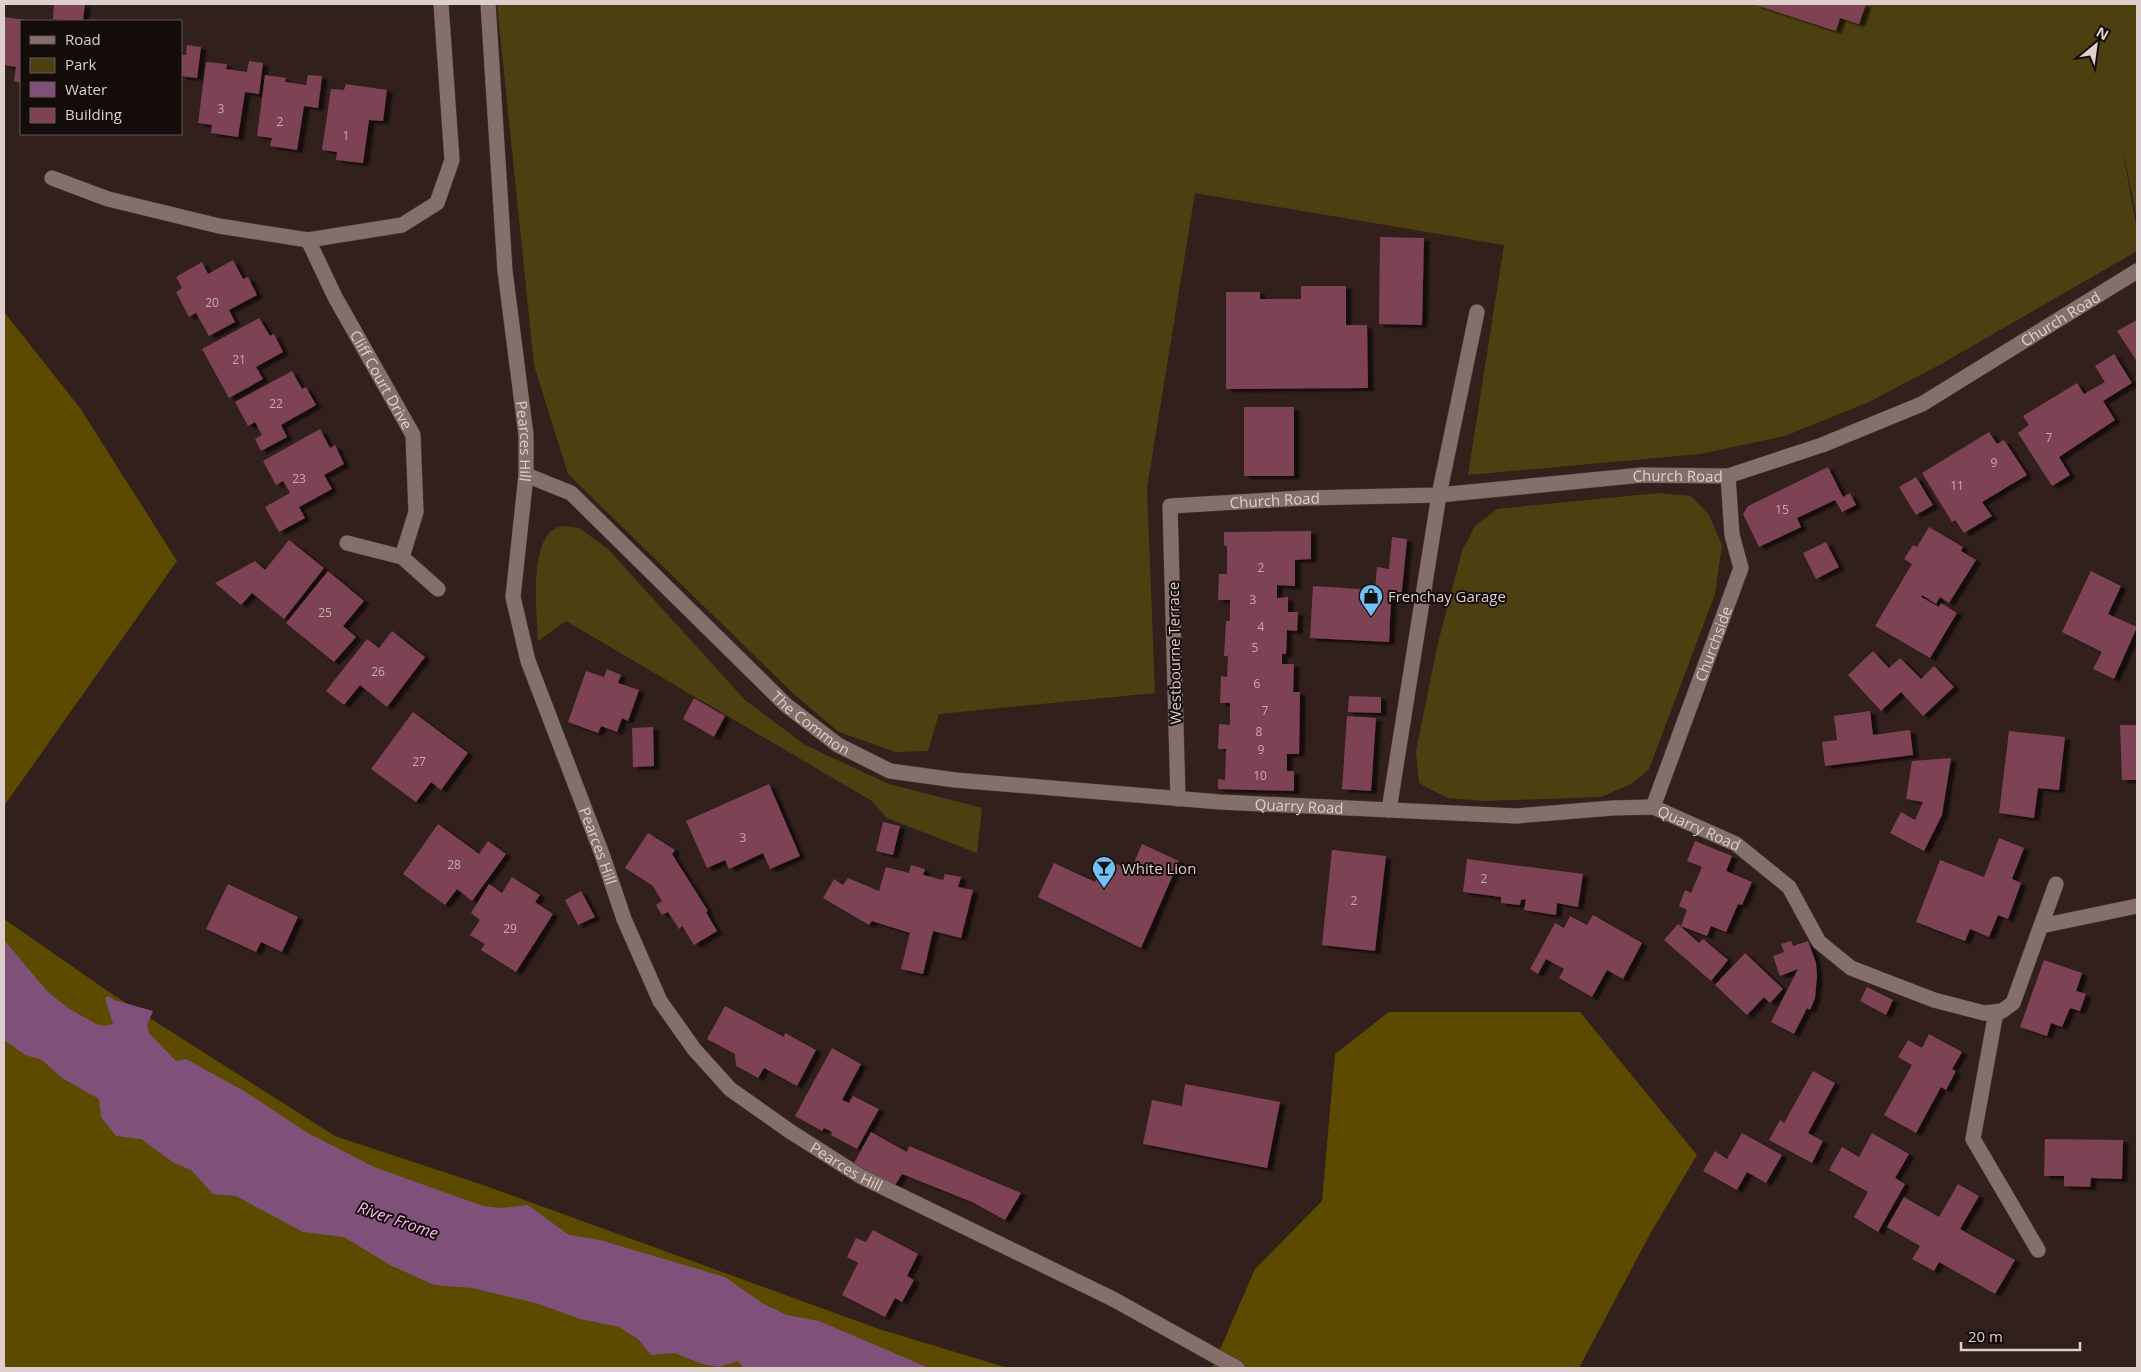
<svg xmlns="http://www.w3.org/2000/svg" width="2141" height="1372" viewBox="0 0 2141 1372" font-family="'Open Sans',sans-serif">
  <defs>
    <filter id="shadow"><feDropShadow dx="5.5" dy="3" stdDeviation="1" flood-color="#0009"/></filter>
  </defs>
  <rect width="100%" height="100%" fill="#32201c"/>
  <path fill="#4d4010" d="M497,4h1640v215l-16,-79 16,91v20l-194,112 -74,39 -84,34 -85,18 -232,21 36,-230 -309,-52 -48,295 8,205 -216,21 -11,37 -32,1 -57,-20 -43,-36 -228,-222 -34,-109z
    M1659,493l32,3 18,19 13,30 -7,49 -66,175 -16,14 -32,14 -117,4 -37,-3 -28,-15 -3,-32 22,-108 24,-92 13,-25 22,-17z
    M561,526l18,2 29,21 137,151 60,45 84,39 93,24 -5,45 -90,-35 -15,-17 -306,-180 -28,20c-1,-31 -8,-80 10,-107 3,-4 9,-6 13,-8z"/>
  <path fill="#5b4a00" d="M4,312l76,96 97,153 -173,245z
    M4,919l108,75 223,142 151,50 393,143 129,39h-1004z
    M1389,1012h191l117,143 -47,79 -71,134h-367l43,-99 67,-68 13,-147z"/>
  <path fill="#7f517a" d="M4,940l44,52 20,16 28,16 9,2 8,-2 -8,-26 4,-2 5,4 39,11 -6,14 2,8 27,28 10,-2 58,32 62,41 68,35 109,39 19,2 26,-3 41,30 31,5 125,37 37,26 25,12 32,6 110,47h-185l-6,-7 -19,6 -17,-3 -27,-11 -24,2 -13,-16 -19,-12 -39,-8 -41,-15 -67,-16 -38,-3 -44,-20 -46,-28 -41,-5 -67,-36 -23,-2 -22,-24 -17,-7 -33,-24 -25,-3 -15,-19 -2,-18 -37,-21 -20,-18 -17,-5 -21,-15z"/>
  <path fill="#7e4254" filter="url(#shadow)" d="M54,4h31l-2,17 -30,-2z
    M1753,4h113l-7,20 -19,-6 -4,13z
    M4,17l21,3 -4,1v62l-7,-2 2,-14 -12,-2z
    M187,45l14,2 -4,31 -16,-2v-21h5z
    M249,61l14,2 -4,31 -14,-2 -7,45 -27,-4 1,-8 -14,-2 8,-61 21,2 -1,5 21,3z
    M265,75l21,3 -1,4 21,3 2,-10 14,1 -4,32 -14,-2 -7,44 -27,-4 2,-8 -15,-2z
    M346,84l41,6 -4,31 -14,-1 -6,43 -27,-3 1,-8 -15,-2 9,-61 13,1z
    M1380,237l44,1 -2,87 -43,-1z
    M233,260l10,19 5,-2 9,18 -28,15 6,12 -26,14 -13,-23 -7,4 -13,-25 6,-4 -6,-11 26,-15 6,12z
    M1301,286h45v39h21l1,63 -142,1v-97h34v7h41z
    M259,318l11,18 4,-2 9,18 -27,15 7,12 -34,19 -27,-49z
    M2137,320v39l-1,1 -19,-29z
    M2114,354l18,29 -29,18 12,19 -56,37 11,18 -18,11 -34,-53 11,-8 -6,-9 54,-33 7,11 21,-12 -10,-16z
    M292,371l10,18 4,-2 10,18 -35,20 6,12 -26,14 -6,-12 7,-4 -7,-13 -7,4 -13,-24z
    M1244,407h50v69h-50z
    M320,429l10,19 5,-3 9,19 -20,11 8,14 -33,18 6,11 -26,14 -14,-25 25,-14 -7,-12 -7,4 -13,-24z
    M1989,432l8,12 7,-4 23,35 -45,27 10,14 -28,17 -9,-13 -3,2 -30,-49z
    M1828,467l15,30 7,-4 6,12 -14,7 -7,-12 -38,18 4,9 -42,20 -16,-33 5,-8z
    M1916,477l17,28 -17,10 -17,-28z
    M1929,527l34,20 -2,4 15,9 -27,43 -9,-6 -4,7 -14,-9 -1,2 18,10 2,-4 16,10 -27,45 -55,-32 37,-62 -8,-5 9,-14 4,2z
    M1311,531v28l-16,1v26l-18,-1v13l11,-1v15h10l-1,19 -10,-1 -1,24h-4v10h12l-1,28h7l-1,62h-12v17h7v20l-76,-2v-10l7,1 1,-31h-8l1,-25 11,1v-22h-10l1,-27 6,1 1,-21h-4l2,-35h4v-21h-12l1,-26h8v-28l-3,-1v-13z
    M1392,537l15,2 -6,61h-10l-2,42 -79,-4 3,-52 62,4 2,-23 12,2z
    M289,540l35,28 -40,51 -32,-26 -11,12 -26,-22 40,-22 10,9z
    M1826,542l13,25 -23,12 -13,-26z
    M328,571l36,30 -21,25 13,11 -22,25 -48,-39z
    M2091,571l30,15 -13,28 29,13 -23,52 -21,-10 9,-17 -40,-20z
    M392,631l33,26 -38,50 -27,-22 -16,20 -18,-14 41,-52 12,9z
    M1873,651l16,17 11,-10 21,21 13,-13 20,21 -31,29 -22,-24 -20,19 -33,-36z
    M607,669l14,6 -3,8 21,7 -11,31 -6,-3 -5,14 -16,-6 -3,7 -30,-11 18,-51 18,6z
    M1349,696l32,1v16l-33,-1z
    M694,698l31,18 -11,21 -31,-18z
    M1870,711l3,24 37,-5 3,25 -88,11 -3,-24 15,-2 -3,-24z
    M413,712l55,41 -27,37 -10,-8 -15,20 -45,-33z
    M1347,716l29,2 -5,73 -29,-2z
    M2120,725h17v55h-15z
    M653,727l1,39 -21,1 -1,-39z
    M2009,731l56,6 -6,53 -21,-2 -4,30 -35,-5z
    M1951,758l-9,57 -18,36 -34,-18 11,-21 14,8 8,-18 -17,-3 6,-38z
    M769,784l31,72 -30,13 -7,-16 -34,16 -4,-9 -18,8 -21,-47z
    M883,822l17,4 -7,29 -17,-4z
    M438,824l41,30 9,-13 18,13 -34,47 -15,-12 -12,16 -42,-31z
    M648,833l27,17 -3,4 36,57 -2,1 11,19 -23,14 -12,-19 -3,3 -11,-17 -6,3 -6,-10 6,-4 -9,-15 -28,-18z
    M1999,838l25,10 -12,31 9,4 -13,36 -10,-4 -9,22 -19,-8 -5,12 -49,-19 24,-62 44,17z
    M1695,841l37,15 -6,15 26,11 -10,23 -4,-1 -12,28 -15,-6 -4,10 -26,-10 6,-16 -8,-4 6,-16 6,3 11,-26 -15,-6z
    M1142,844l37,17 -38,87 -103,-51 16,-34 41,19 6,-12 16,-6 14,6z
    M1332,850l54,6 -11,95 -53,-6z
    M1467,859l116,15 -5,33 -21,-4 -1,12 -32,-5 2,-11 -5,1 -1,5 -19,-2v-6l-38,-5z
    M911,865l14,4 -2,6 20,5 2,-6 16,3 -3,10 15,3 -12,48 -28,-7 -10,43 -22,-5 9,-36 -38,-12 -3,4 -46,-27 11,-19 9,6 5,-7 31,13 7,-24 23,6z
    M512,877l28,18 -5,7 18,12 -37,58 -35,-22 4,-6 -15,-9 10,-15 -9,-7 18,-29 13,9z
    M228,884l70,33 -16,35 -21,-10 -5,10 -50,-23z
    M581,891l14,26 -17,8 -13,-25z
    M1593,915l49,28 -19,36 -16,-9 -15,27 -33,-19 5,-9 -18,-10 -8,15 -8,-5 25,-46 9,5 6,-12 17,9z
    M1678,924l21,19 4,-4 25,21 -17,21 -47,-41z
    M1791,941l2,5 15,-5 8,22 1,13 -2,22 -5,12 -3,-2 -13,26 -23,-12 27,-53 -18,7 -7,-20 11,-4 -3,-8z
    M1745,953l38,36 -13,14 -6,-6 -17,18 -32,-30z
    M2044,960l38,13 -6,18 10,3 -6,17 -10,-3 -8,19 -11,-4 -4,13 -27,-9z
    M1867,987l26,13 -7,15 -26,-14z
    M725,1006l59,31 1,-4 31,17 -19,36 -33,-18 -6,10 -22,-12 -1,-12 -28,-15z
    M1929,1034l33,18 -10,17 4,2 -10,19 -5,-3 -25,46 -32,-18 28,-50 -14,-8 10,-17 14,8z
    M832,1048l29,16 -19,36 7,3 4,-7 26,13 -22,40 -26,-14 1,-3 -8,-4 -2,3 -27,-15z
    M1813,1071l22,12 -27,50 15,8 -11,22 -43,-23 11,-20 4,3z
    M1185,1084l95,18 -13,66 -124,-24 9,-44 30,6z
    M871,1132l36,20 2,-6 112,47 -16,27 -33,-18 -70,-28 -8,13 -40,-24z
    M1742,1133l40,22 -16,28 -19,-11 -10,18 -34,-19 12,-20 12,8z
    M1872,1133l37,21 -14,24 10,6 -27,48 -24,-15 14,-25 -39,-22 13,-23 17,10z
    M2045,1139l78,1 -1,39 -31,-1 -1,9 -26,-1v-10h-20z
    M1958,1184l21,12 -19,33 55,31 -20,34 -56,-32 -5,9 -22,-12 8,-13 -33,-19 17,-30 35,20z
    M873,1230l45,24 -11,22 7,4 -12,22 -7,-4 -10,19 -43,-22 16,-32 -11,-6 9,-19 10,4z"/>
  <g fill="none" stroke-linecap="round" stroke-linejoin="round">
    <g stroke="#4c3c39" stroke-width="16">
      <path id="service" d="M1996,1012l-23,127 65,111"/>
    </g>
    <g stroke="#4c3c39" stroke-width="16">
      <g id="minor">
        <path id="s1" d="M488,4l17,267 21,164v40l-13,122 15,64 74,193 22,65 36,82 34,48 36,40 61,43 69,44 253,123 124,69"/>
        <path d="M52,178l56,21 111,27 89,14 94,-15 35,-22 15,-43 -11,-156"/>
        <path id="s2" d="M308,240l27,57 78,138 3,77 -14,45"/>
        <path id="s3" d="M526,475l45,18 215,212 52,40 52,26 65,9 265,22 296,14 97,-8 40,-1 83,37 53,43 30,55 32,26 83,32 50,13 18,-2 11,-8 43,-119"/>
        <path d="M347,543l55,14 36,32"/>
        <path id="s4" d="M1178,799l-8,-293 134,-8 135,-3 203,-20 86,1 94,-31 100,-41 215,-133"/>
        <path id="s5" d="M1653,807l88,-239 -9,-33 -4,-59"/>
        <path d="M1389,810l50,-315 38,-183"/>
        <path d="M2041,926l96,-20"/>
      </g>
    </g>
    <use href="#service" stroke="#856f6a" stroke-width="15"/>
    <use href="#minor" stroke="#856f6a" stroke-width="15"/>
  </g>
  <defs>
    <g id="shop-pin" transform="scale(1.25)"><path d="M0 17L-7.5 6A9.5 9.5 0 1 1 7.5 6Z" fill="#71c1f5" stroke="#140c0a"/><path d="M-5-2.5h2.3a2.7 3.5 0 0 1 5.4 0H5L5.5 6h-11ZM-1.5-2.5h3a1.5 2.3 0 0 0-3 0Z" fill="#111"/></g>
    <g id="bar-pin" transform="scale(1.25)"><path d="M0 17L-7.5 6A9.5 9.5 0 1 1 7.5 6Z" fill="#71c1f5" stroke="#140c0a"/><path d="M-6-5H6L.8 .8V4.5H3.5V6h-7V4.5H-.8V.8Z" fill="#111"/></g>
  </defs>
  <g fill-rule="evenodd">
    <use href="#shop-pin" x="1371" y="596"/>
    <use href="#bar-pin" x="1104" y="868"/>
  </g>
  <g text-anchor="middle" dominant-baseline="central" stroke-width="4" stroke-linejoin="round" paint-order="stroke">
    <g font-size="12" fill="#c4acae">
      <text x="221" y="108">3</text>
      <text x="280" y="121">2</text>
      <text x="346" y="135">1</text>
      <text x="212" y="302">20</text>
      <text x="239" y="359">21</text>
      <text x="276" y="403">22</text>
      <text x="2049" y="437">7</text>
      <text x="1994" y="462">9</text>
      <text x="299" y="478">23</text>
      <text x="1957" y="485">11</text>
      <text x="1782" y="509">15</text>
      <text x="1261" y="567">2</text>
      <text x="1253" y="599">3</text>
      <text x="325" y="612">25</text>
      <text x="1261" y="626">4</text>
      <text x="1255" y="647">5</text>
      <text x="378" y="671">26</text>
      <text x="1257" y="683">6</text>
      <text x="1265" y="710">7</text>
      <text x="1259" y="731">8</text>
      <text x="1261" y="749">9</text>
      <text x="419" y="761">27</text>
      <text x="1260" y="775">10</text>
      <text x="743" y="837">3</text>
      <text x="454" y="864">28</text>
      <text x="1484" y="878">2</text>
      <text x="1354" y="900">2</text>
      <text x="510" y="928">29</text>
    </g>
    <g font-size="15" fill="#dccfcc" stroke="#140c0a">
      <text stroke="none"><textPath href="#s4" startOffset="1222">Church Road</textPath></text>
      <text stroke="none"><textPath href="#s2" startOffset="158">Cliff Court Drive</textPath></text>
      <text stroke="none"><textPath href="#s1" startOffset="439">Pearces Hill</textPath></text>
      <text stroke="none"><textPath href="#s4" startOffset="802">Church Road</textPath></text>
      <text stroke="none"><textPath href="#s4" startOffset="398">Church Road</textPath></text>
      <text stroke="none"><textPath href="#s5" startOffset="174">Churchside</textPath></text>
      <text transform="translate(1174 653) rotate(-91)">Westbourne Terrace</text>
      <text stroke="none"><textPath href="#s3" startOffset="381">The Common</textPath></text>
      <text stroke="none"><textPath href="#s3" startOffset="885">Quarry Road</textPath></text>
      <text stroke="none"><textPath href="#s3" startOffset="1290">Quarry Road</textPath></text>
      <text stroke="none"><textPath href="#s1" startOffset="859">Pearces Hill</textPath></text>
      <text stroke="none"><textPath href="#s1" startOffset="1279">Pearces Hill</textPath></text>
    </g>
    <g font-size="15" fill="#dccfcc" stroke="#140c0a" text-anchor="start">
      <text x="1388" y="596">Frenchay Garage</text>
      <text x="1122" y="868">White Lion</text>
    </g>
    <g font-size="16" font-style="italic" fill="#ffb7f6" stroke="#140c0a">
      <text transform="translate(398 1220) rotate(19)">River Frome</text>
    </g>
  </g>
  <rect width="2141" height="1372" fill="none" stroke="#dccfcc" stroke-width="10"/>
  <rect x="20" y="20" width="162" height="115" fill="#140c0a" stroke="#645a58"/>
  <rect x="30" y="36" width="25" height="8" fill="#856f6a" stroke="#645a58"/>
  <text x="65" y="45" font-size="15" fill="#dccfcc">Road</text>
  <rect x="30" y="58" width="25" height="15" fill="#4d4010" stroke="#645a58"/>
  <text x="65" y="70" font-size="15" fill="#dccfcc">Park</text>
  <rect x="30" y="82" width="25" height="15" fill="#7f517a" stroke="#645a58"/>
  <text x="65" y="95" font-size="15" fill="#dccfcc">Water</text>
  <rect x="30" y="108" width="25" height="15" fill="#7e4254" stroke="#645a58"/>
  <text x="65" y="120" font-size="15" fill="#dccfcc">Building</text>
  <g transform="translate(2096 45) rotate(29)" stroke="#140c0a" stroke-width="4" paint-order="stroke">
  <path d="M0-4L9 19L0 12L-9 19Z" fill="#dccfcc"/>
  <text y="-8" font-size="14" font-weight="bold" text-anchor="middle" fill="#dccfcc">N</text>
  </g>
  <path d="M1961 1342v8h119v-8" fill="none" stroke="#dccfcc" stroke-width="2.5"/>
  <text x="1968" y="1342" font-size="15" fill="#dccfcc" stroke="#140c0a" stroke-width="4" paint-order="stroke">20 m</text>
</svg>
